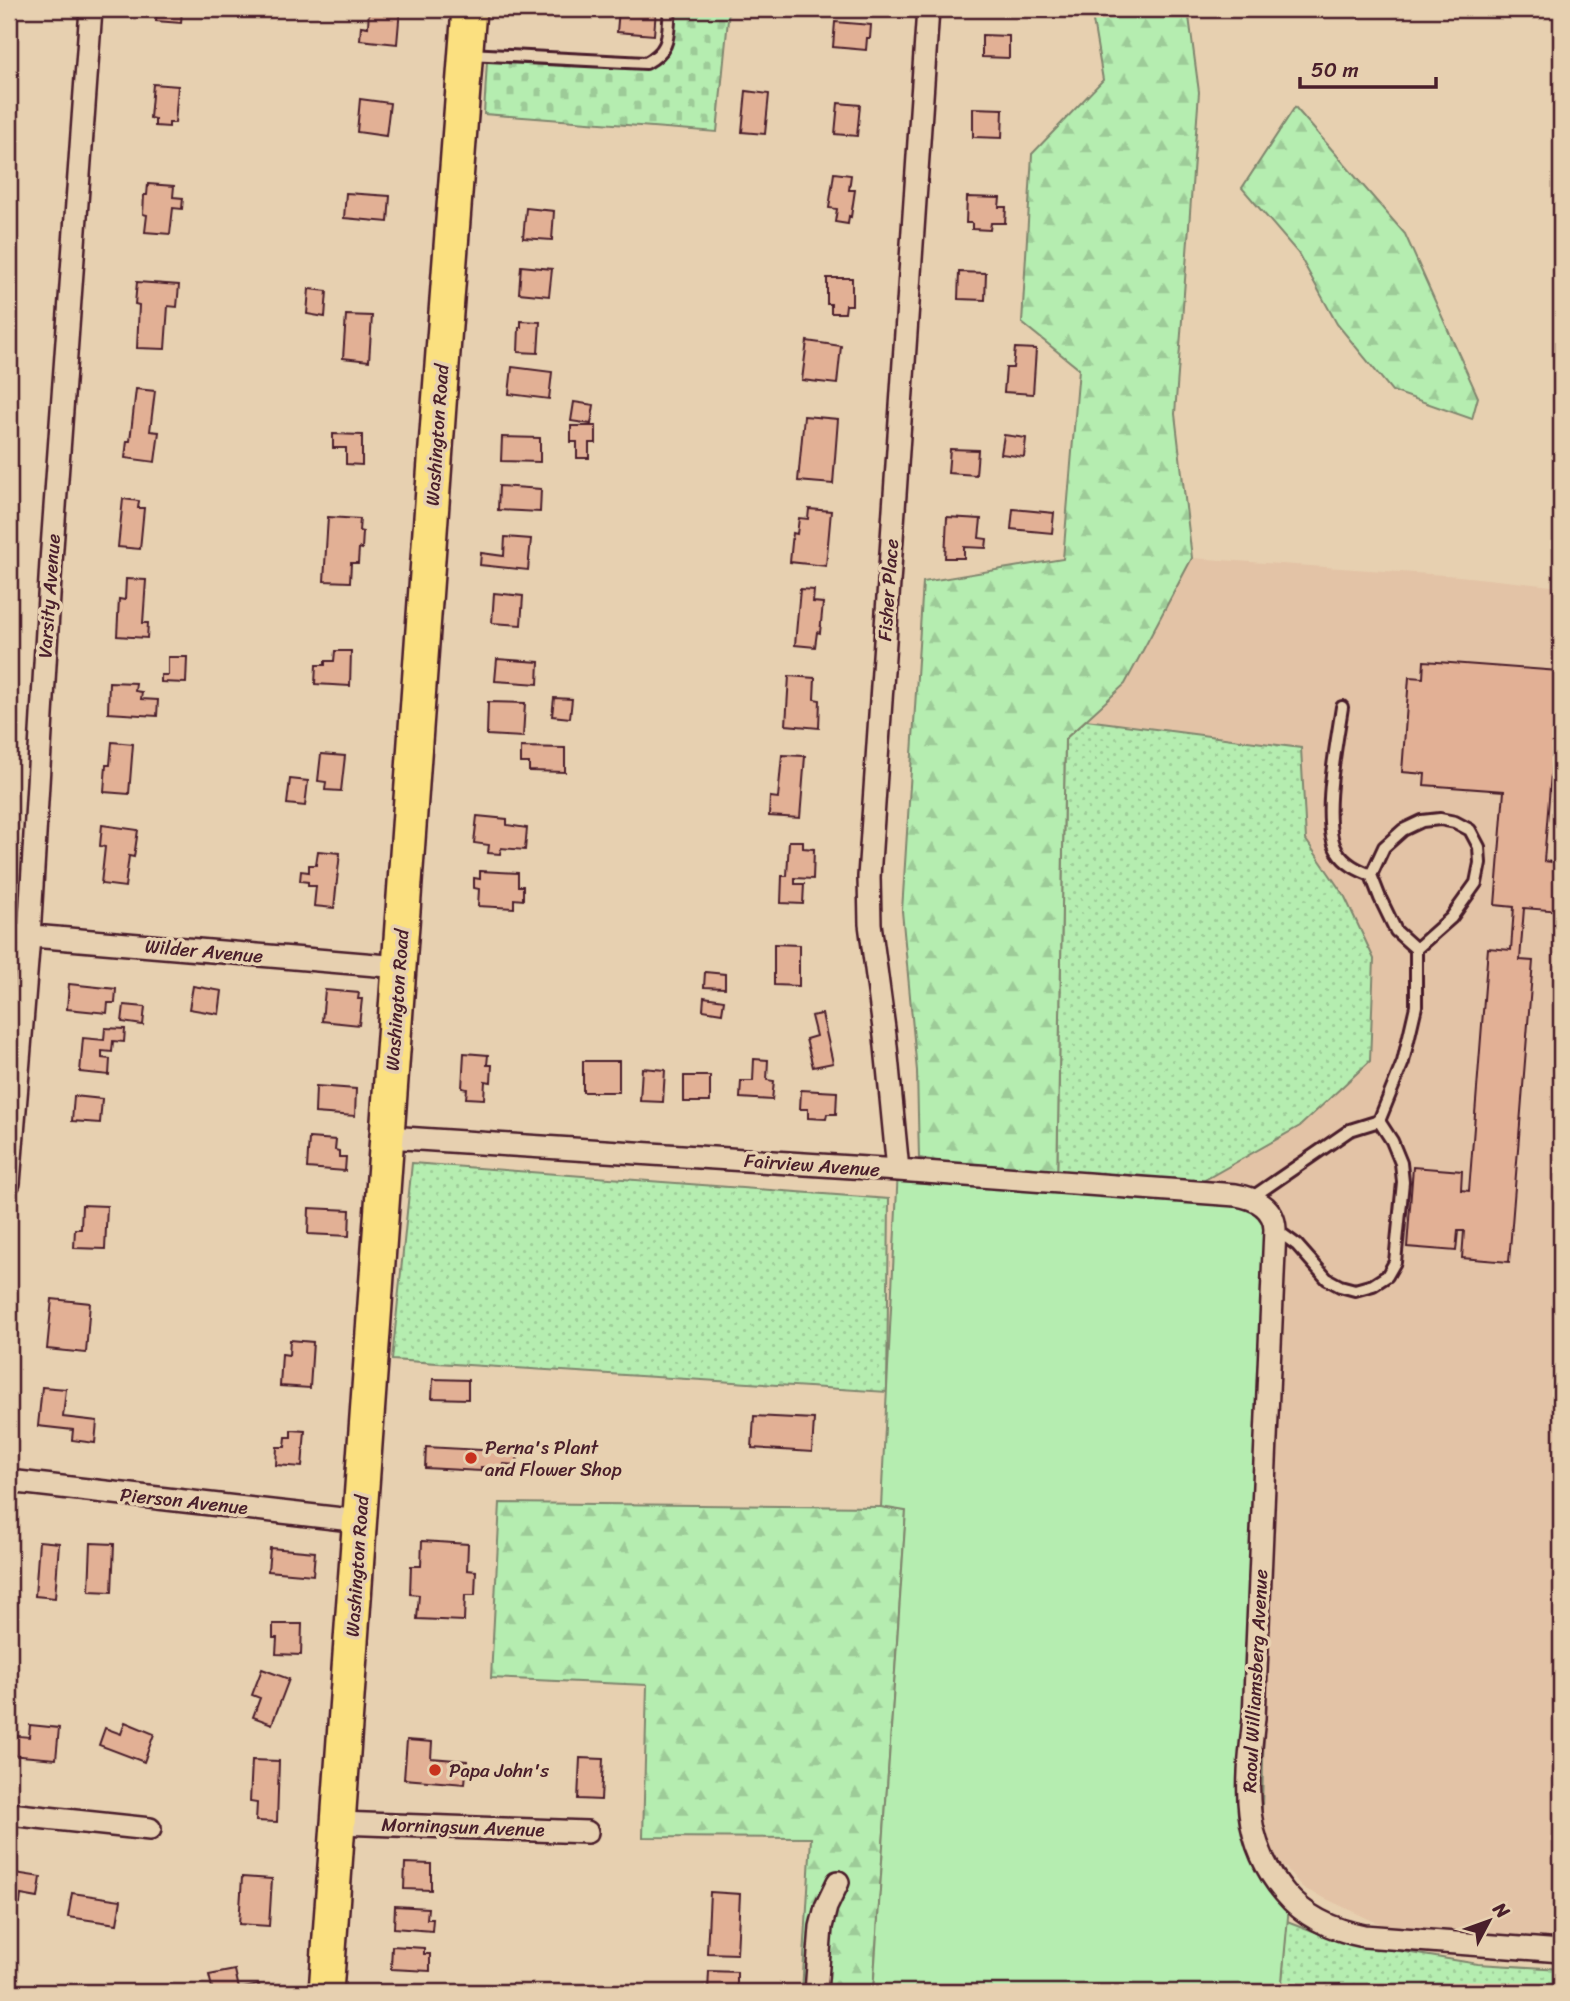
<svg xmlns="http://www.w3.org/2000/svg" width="1570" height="2001" viewBox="0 0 1570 2001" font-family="Sriracha,sans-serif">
  <defs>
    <pattern id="grass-dots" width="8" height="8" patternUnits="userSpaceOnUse" patternTransform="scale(1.75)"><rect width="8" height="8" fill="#b5edb0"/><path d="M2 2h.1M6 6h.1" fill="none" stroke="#9dcb98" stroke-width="1.8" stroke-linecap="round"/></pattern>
    <pattern id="forest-firs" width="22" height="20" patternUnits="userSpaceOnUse" patternTransform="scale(1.75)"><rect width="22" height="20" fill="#b5edb0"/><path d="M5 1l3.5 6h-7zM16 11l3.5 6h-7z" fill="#9dcb98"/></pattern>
    <pattern id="cemetery-stones" width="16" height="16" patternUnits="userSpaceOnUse" patternTransform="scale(1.75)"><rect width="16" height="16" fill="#b5edb0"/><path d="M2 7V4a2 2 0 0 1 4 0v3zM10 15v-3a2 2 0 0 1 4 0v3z" fill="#9dcb98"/></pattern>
  </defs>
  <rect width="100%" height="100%" fill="#e7d0b0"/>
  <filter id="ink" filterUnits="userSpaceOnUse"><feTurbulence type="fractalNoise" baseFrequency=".0143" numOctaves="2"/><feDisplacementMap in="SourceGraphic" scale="14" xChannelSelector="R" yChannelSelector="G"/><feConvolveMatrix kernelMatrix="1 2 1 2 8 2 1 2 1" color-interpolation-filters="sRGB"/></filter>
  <g filter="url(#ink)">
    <path fill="#e3c3a6" d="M1192,558l267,18 102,11v1354l-171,-12 -87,-41 -17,-20 -25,-10 11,-517 -85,-151 -122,-451 60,-55z"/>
    <path fill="url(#grass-dots)" stroke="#80866e" stroke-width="2" d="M1086,720l215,28 5,92 39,57 29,62 -4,102 -70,65 -113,64 -130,-8 8,-443z
      M412,1163l477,36 -2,193 -495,-32z
      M1287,1921l52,20 139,23 83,5v23h-280z"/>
    <path fill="url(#forest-firs)" stroke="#80866e" stroke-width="2" d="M1091,9h97l11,83 -24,322 17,144 -67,126 -60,55 -8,443 -138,-24 -2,-87 -15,-160 21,-329 140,-23 16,-190 -57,-46 10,-169 71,-74z
      M1295,107l110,127 73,163 -6,22 -80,-28 -55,-67 -39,-71 -56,-65z
      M500,1503l381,4 25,4 -33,481h-71l9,-154 -168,-1 4,-152 -156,-7z"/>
    <path fill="url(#cemetery-stones)" stroke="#80866e" stroke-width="2" d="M675,9h54l-12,123 -233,-18 3,-53 161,7c26,-15 23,-32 27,-59z"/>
    <path fill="#b5edb0" stroke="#80866e" stroke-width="2" d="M898,1170l338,25 32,14 4,132 -11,517 28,48 -8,86h-408l33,-481 -25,-4z"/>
    <path fill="#e2b095" stroke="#4a1f2b" stroke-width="2" d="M157,9h25l-1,14 -25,-2z
      M369,9h31l-3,35 -37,-4 1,-14 7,1z
      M619,9h37l-2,26 -37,-3z
      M835,22l36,3 -1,13h-3l-1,12 -33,-3z
      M982,35l27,1v22l-27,-1z
      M153,84l25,2 -3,37h-6v4l-14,-1v-7l-5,-1z
      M746,91l23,3 -4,40 -23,-2z
      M360,99l30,4 -4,33 -29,-4z
      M838,103l22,2 -3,31 -22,-2z
      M973,108l30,1 -1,29 -29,-1z
      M834,173l17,2 -2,15h6l-4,27 -2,-1 -1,8 -13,-2 2,-13 -8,-1z
      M148,184l26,2 -1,11 10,1 -1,11 -9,-1 -3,26 -25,-2 2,-17 -4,-1 1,-19h3z
      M346,193l44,3 -2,26 -44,-4z
      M967,197l33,1 -1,9h7l-1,16h-14l-1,7 -18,-1v-6h-6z
      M526,208l28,3 -2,29 -29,-2z
      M521,266l31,3 -3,27 -30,-3z
      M959,272l27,1 -1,27 -27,-1z
      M827,278h25v27h-6l-1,8h-14v-9h-4z
      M137,282l42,3 -2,22 -9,-1 -3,43 -28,-1 2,-43 -4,-1z
      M309,289l18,2 -2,26 -18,-3z
      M346,315l26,1 -3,45 -26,-3z
      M521,321l19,1 -2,31 -20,-1 1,-25h2z
      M807,341l34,5 -4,38 -35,-4z
      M1015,348l21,1 -3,45 -29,-2 2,-24h7z
      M512,367l40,5 -3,27 -40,-5z
      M136,389l19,2 -5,40 9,1 -4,30 -30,-4 2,-17h3z
      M574,402l20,3 -3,19 -20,-3z
      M804,416l34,3 -5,65 -35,-3z
      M571,426h25v17h-7v15h-12v-16h-6z
      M333,434l29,1v30l-16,-1v-16h-13z
      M1004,435l22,3 -2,19 -23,-3z
      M502,437l38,1v24l-39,-1z
      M950,449l28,1 -2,25 -28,-2z
      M499,486l42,3 -1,23 -42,-2z
      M123,499l16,2 -1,7h6l-4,41 -22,-2z
      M809,509l22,2 -5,55 -36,-4 3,-29 4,1 2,-16 9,1z
      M1013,509l41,4 -2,20 -41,-4z
      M328,517l32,2 -1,12 4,1 -1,17 -3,-1 -1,15h-7l-1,19 -26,-1z
      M947,517l34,2 -2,19 8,1 -1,9 -22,-1v11h-19z
      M505,537l26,2 -3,31 -48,-5 1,-12 23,3z
      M126,579l20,1 -3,43h5l-1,15 -30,-2 2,-37 6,1z
      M800,589l14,1 -1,12 10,1 -3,30 -3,-1 -2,15 -20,-2z
      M494,593l29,3 -2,29 -29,-2z
      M335,651h16l-1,35 -35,-2 1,-19h9v-4h9z
      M168,657h19l-1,26 -25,-1v-7h7z
      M497,659l42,3 -1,22 -43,-3z
      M1424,661l135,10 -2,18h4v9h-4l-13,163 17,2v48l-37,-3 -4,52 13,1 -24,301 -47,-4 2,-27h-6l-2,20 -49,-4 6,-80 49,4 -1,19 8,1 19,-243 23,2 3,-43 -19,-2 9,-114 -80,-6 1,-11 -23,-2 7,-95 14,1z
      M789,676l26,2 -1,21 6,1 -1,28 -33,-3z
      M109,682l27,1 -1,8 7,1 -1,7 17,1 -1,16 -49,-3z
      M554,698l18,1 -2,19 -18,-2z
      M488,702l37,1 -2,34 -36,-2z
      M112,742l21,2 -4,50 -25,-2 2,-27h4z
      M521,747l44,1v24l-36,-1v-8h-8z
      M321,754l24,2 -4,35 -16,-1 1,-8 -8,-1z
      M782,755l23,1 -5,62 -31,-2 1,-19 8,1z
      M290,779l18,2 -3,25 -18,-2z
      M477,816l30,3v6l20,3 -2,22 -24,-2 -1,6 -12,-1 1,-8 -15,-2z
      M102,825l36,5 -4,27 -5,-1 -4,31 -24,-3 4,-37 -5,-1z
      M789,841h14v7l11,1 -1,30 -18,-1v6h9l-1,20 -22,-1 1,-27h5z
      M318,851l22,2 -6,55 -20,-2 2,-20h-8v-4l-8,-1 1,-10 8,1v-7h7z
      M480,871l38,2v13h5v14l-9,-1v9l-36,-2 1,-17 -5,-1v-10l6,1z
      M774,944l25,1v41l-25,-1z
      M705,972l20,2v14l-21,-1z
      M69,984l47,5 -1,14h-7l-1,10 -40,-4z
      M193,986l29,5 -3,23 -30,-5z
      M325,990l34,3 -1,6h4l-3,26 -37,-4z
      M704,997l20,3 -2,13 -19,-3z
      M124,1005l21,2 -2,18 -21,-3z
      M822,1014l11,49 -20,4 -7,-28 10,-3 -5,-20z
      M105,1028l20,1 -1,13 -11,-1 -1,11 -10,-1v7l8,1 -1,16 -29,-3 3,-34 21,2z
      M464,1053l24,2 -1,10h5l-1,17 -6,-1 -1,18 -18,-1 1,-9 -5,-1z
      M754,1059l14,1 -1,20 7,1 -2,19 -32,-2 1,-17h12z
      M583,1061h36v31h-36z
      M642,1068l23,2 -2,32 -23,-1z
      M684,1076h26v26h-26z
      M316,1086l40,3 -1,27 -40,-3z
      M801,1090l36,2 -1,22h-9l-1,5 -18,-1v-9h-8z
      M74,1096l28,3 -2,24 -28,-2z
      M309,1138l27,2 -1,10 4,1v6h7l-1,14 -38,-3z
      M82,1205l25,1 -2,43 -31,-1 1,-19h6z
      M309,1208l41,2 -1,26 -41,-2z
      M52,1299l38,4 -4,50 -39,-4z
      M290,1340l23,2 -3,46 -30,-2 2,-32 7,1z
      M433,1379l35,1v19l-36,-1z
      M42,1387l24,2 -3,28 34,4 -2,22 -23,-3 1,-10 -35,-4z
      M754,1416l60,3 -2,33 -60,-4z
      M291,1430l14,1 -3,36 -26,-2 1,-18h8l1,-10h5z
      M426,1447l92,5 -1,13 -13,-1v4l-23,-1v4l-56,-3z
      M39,1541l20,2 -4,55 -20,-2z
      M422,1541l46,3 -1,26 9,1 -1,24h-10l-1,26 -47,-2 2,-24 -9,-1 1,-28h10z
      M91,1543l23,1 -2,48 -23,-1z
      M270,1548l45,4 -2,23 -45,-4z
      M1561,1609v66h-5z
      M273,1624h29l-1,31 -25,-1 1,-16h-4z
      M262,1669l27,10 -17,45 -19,-7 7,-19 -8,-3z
      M125,1722l29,12 -10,28 -45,-17 6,-17 16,6z
      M30,1725l29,3 -3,31 -47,-4v-20l20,2z
      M407,1740l25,2 -1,16 36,3 -2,23 -61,-5z
      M580,1758l23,1 -2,41 -23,-1z
      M252,1760l27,1 -2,61 -21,-1 1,-18 -7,-1z
      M405,1863l26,1v26l-27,-1z
      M9,1872l32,5 -3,21 -17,-3 -1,9 -11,-2z
      M242,1877l30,2 -3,47 -30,-2z
      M710,1892l30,2 -3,60 -30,-1z
      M72,1893l49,7 -4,24 -49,-7z
      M395,1906l33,2 -1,11h6l-1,12 -38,-3z
      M392,1946l32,2v6h6v17l-39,-2z
      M235,1970l4,19 20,-4 2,7h-48l-4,-17z
      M709,1971l28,1v20h-29z"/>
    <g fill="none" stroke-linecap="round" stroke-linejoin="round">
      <g stroke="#4a1f2b" stroke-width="16">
        <path id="lane" d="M468,54l178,9c26,-14 21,-28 24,-54
          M1371,875l13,-28 19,-17 19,-9 18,-2 15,3 15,8 9,17 1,16 -4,20 -25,35 -35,31
          M1251,1198l99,-68 29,-9 24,-59 13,-56v-57l-20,-18 -16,-33 -9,-23c-13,-5 -26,-11 -34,-24 -17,-29 0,-109 5,-144
          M1275,1229l22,16 30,34 13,7 15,4 18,-5 14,-9 8,-14 8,-80 -2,-19 -9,-22 -13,-20"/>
      </g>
      <g stroke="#4a1f2b" stroke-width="26">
        <path id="street" d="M9,934l391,33
          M388,1137l510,33 338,25c19,3 38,12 39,34l-21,489c-7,66 -15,120 31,175 20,24 48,37 79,43l197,15
          M898,1170l-13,-134 -15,-112 -1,-47 59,-868
          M9,1183l20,-246 22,-375 40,-553
          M9,1481l351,40
          M9,1814l141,15
          M339,1823l248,9
          M816,1992l5,-65 5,-20 12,-25"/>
      </g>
      <g stroke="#4a1f2b" stroke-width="38">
        <path id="primary" d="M326,1992l113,-1587 30,-396"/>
      </g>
      <use href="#lane" stroke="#e7d0b0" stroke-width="10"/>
      <use href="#street" stroke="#e7d0b0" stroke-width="21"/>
      <use href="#primary" stroke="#fbe080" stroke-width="33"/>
    </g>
  </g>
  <g fill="#c8321e" stroke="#e7d0b0" stroke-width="2.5">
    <circle cx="471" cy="1458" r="7"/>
    <circle cx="435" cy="1770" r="7"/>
  </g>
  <g text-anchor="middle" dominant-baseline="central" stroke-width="7" stroke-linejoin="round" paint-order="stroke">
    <g font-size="19" fill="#4a1f2b" stroke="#e7d0b0">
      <text transform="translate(437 435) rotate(-86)">Washington Road</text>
      <text transform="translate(888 590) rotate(-86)">Fisher Place</text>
      <text transform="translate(49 596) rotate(-86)">Varsity Avenue</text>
      <text transform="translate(204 951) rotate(5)">Wilder Avenue</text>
      <text transform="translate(397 1000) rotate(-86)">Washington Road</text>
      <text transform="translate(812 1165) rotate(4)">Fairview Avenue</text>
      <text transform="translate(184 1501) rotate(6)">Pierson Avenue</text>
      <text transform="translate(357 1566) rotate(-86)">Washington Road</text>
      <text transform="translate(1255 1681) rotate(-87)">Raoul Williamsberg Avenue</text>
      <text transform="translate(463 1827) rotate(2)">Morningsun Avenue</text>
    </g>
    <g font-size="19" fill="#4a1f2b" stroke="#e7d0b0" text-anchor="start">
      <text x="485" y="1447">Perna's Plant<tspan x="485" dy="22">and Flower Shop</tspan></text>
      <text x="449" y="1770">Papa John's</text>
    </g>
  </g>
  <rect width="1570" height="2001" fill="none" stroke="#e7d0b0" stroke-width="35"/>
  <rect x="18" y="18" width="1535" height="1966" fill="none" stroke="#4a1f2b" stroke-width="2.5" filter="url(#ink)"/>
  <g transform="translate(1489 1921) rotate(49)" stroke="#e7d0b0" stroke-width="5" paint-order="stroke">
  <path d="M0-5L12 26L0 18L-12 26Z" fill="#4a1f2b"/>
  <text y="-10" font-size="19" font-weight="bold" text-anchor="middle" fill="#4a1f2b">N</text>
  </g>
  <path d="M1300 77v10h136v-10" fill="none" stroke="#4a1f2b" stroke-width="3.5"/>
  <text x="1311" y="77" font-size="21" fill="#4a1f2b" stroke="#e7d0b0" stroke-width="5" paint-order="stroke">50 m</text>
</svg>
